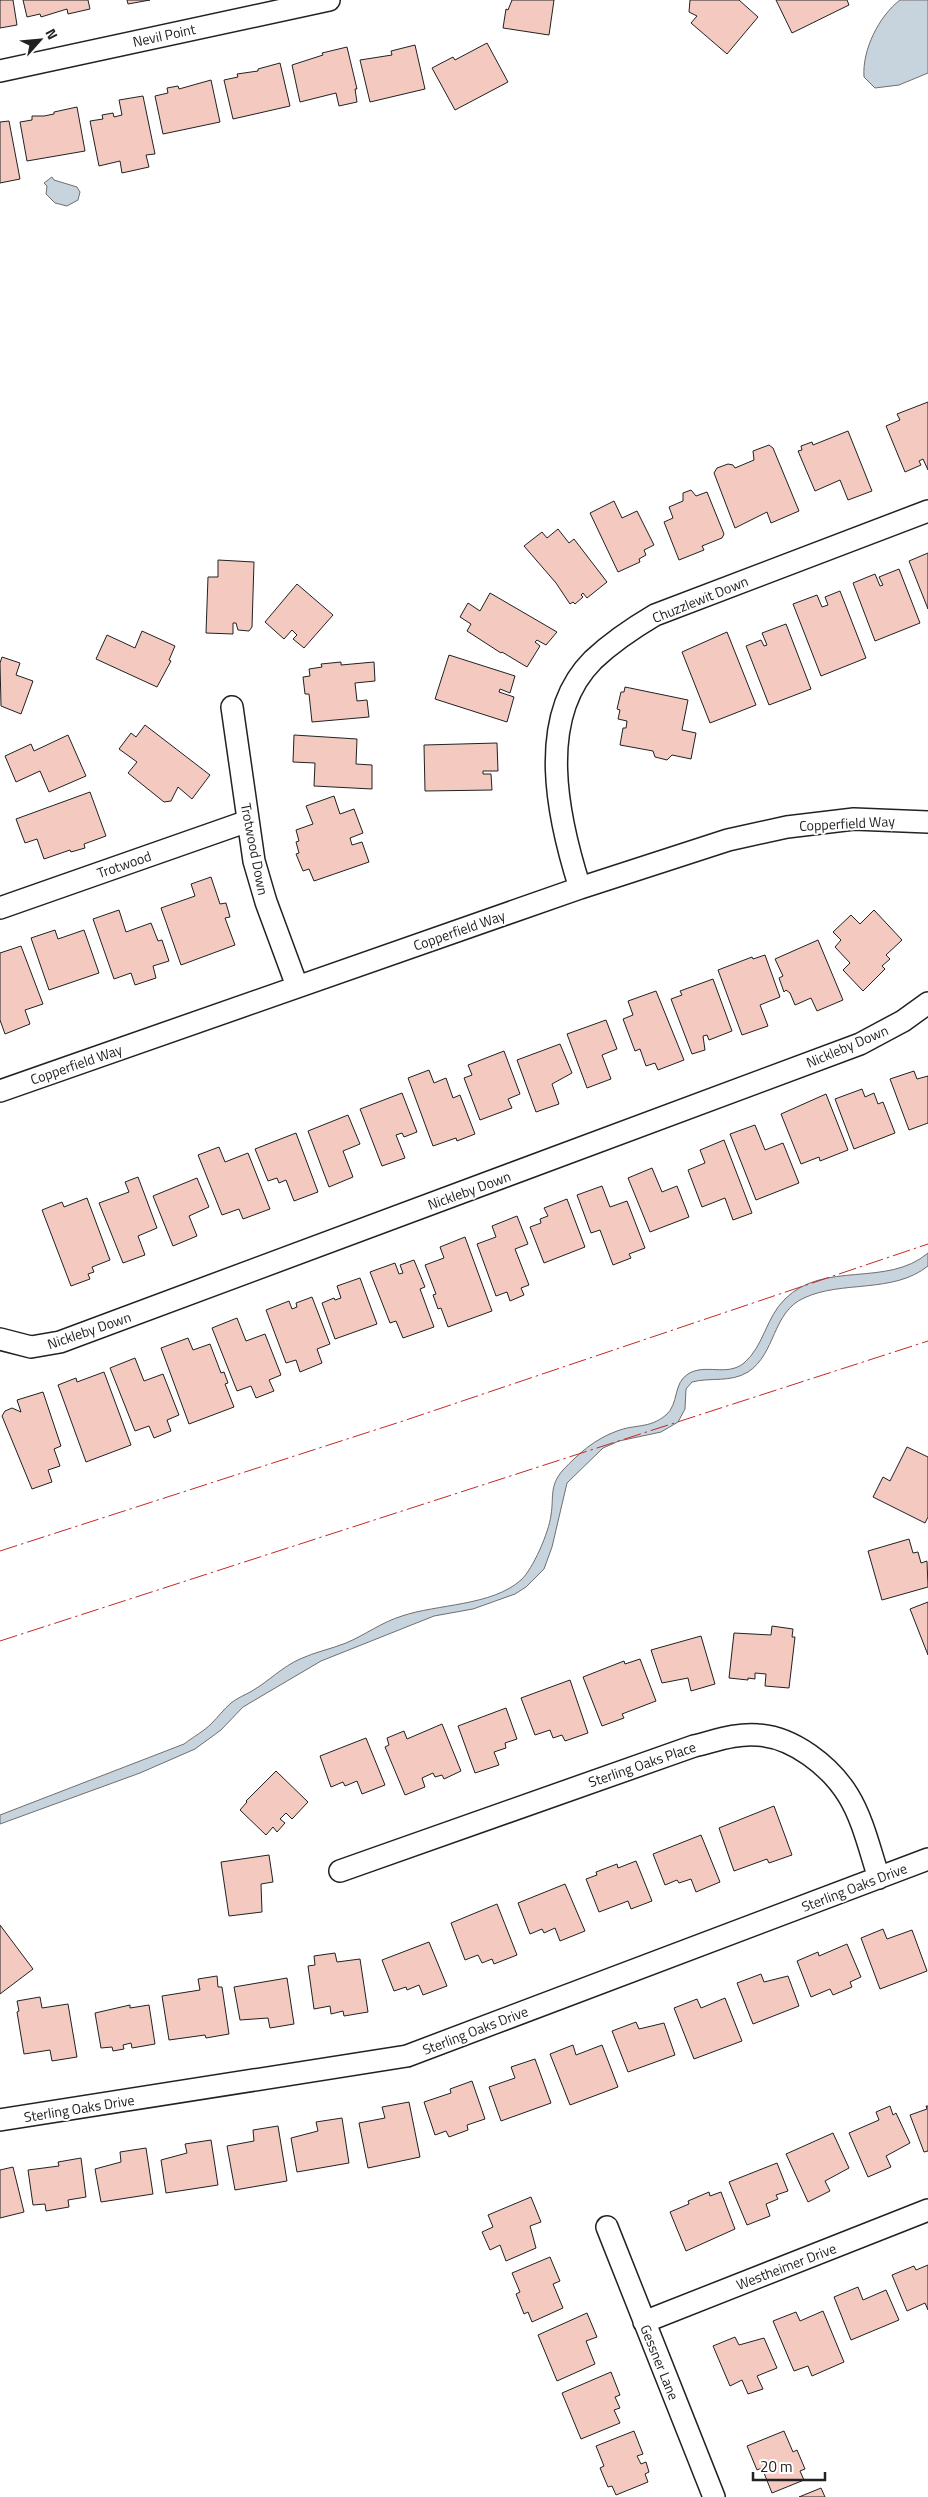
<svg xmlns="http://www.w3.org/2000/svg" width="928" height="2497" viewBox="0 0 928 2497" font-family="'Titillium Web',sans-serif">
  <rect width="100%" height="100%" fill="#fff"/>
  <path fill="#c7d3dd" stroke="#6f6f6f" d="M900,0h28v73l-29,12 -24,3 -11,-11c-2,-27 15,-61 36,-77z
    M52,177l2,3 23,7 3,5 -2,8 -11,6 -12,-3 -9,-9 1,-8 -3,-3z
    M928,1253v13c-35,28 -86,14 -124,32 -32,14 -28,56 -56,74 -18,11 -37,5 -56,10l-6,7 -1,20 -7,13 -17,10 -42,9 -16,7 -36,35 -15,64 -8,22 -18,18 -11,7 -42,15 -39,7 -113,45 -78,46 -22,23 -26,19 -55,24 -140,51v-9l184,-71c9,-7 20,-13 27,-20 7,-7 13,-15 20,-21 6,-5 14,-8 21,-12 17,-10 30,-24 48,-32 15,-7 31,-10 46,-16 19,-8 36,-21 56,-27 35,-12 90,-10 119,-36 12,-11 28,-48 30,-65 3,-18 -2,-29 12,-45 16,-17 32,-31 54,-39 18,-7 32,-2 49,-16 13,-11 7,-32 22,-41 17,-11 39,3 56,-11 20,-17 22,-46 41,-64 39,-39 102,-11 143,-46z"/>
  <path fill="#f3c9c0" stroke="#222" d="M0,0h13l4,25 -17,3z
    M23,0h65l2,9 -22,5 -1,-5 -26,8 -1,-3 -13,3z
    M127,0h23l-22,4z
    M512,0h42l-5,35 -46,-7 3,-19 2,1z
    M690,0h49l19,17 -31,37 -36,-31 6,-7 -8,-4z
    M776,0h71l2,5 -57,28z
    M487,43l21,39 -53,28 -23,-42 21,-11 2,3z
    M415,45l10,44 -55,13 -10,-42 32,-5 -1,-4z
    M347,47l10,42h-2l2,13 -18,4 -3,-13 -36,9 -8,-37 31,-10 -1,-2z
    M280,63l10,43 -57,13 -9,-39 14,-3 -1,-3 21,-3v-2z
    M211,80l9,42 -57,12 -8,-38 13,-3 -1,-5 11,-2 1,3z
    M143,96l12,58 -9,1 3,12 -27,6 -2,-12 -21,5 -9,-45 13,-2 -1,-4 11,-2 1,4 8,-2 -3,-15z
    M77,107l8,44 -58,10 -7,-39 12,-2v-4h12l10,-2v-2z
    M9,121l11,58 -20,4v-61z
    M928,402v68l-5,-11 -4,2 2,4 -16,7 -19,-46 14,-6 -3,-6z
    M848,431l24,60 -24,9 -8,-20 -25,11 -17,-40 4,-1 -1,-4 11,-4 1,3z
    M769,445l4,3 26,63 -28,12 -4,-11 -32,16 -21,-55 3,-5 11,-4 5,1 2,3 19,-8 -1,-9z
    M691,490l5,6 11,-4 17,42 -2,4 -20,8 2,4 -25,10 -15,-38 9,-4 -4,-11 14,-6v-8z
    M614,501l8,17 15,-7 17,34 -10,5 2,5 -7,4 1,3 -22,10 -28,-59z
    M558,529l11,14 5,-4 33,43 -20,16 -4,-5 -2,2 2,2 -8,7 -2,-2 -3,2 -14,-21 -32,-37 18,-14 5,6z
    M928,553v56l-19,-48z
    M218,560l36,2 -2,65 -3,4 -11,-1 -2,-7h-3v11l-27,-1 2,-56h10z
    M899,569l21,54 -45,18 -22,-58 22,-9 5,12 3,-1 -4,-8z
    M297,584l36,31 -29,33 -11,-9 4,-4 -5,-5 -8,9 -19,-17z
    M840,591l26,67 -45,18 -28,-72 24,-9 5,12 6,-2 -3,-8z
    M490,593l67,39 -11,13 -9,-5 -2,2 5,4 -13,21 -25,-15 -1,1 -34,-22 4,-7 -11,-7 8,-14 12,8z
    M786,624l25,65 -42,16 -23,-59 15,-6 3,6 3,-1 -5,-12z
    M142,631l33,15 -6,14 2,1 -14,26 -61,-28 11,-24 28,13z
    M727,632l29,73 -46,18 -28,-71z
    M449,655l66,21 -5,17 -10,-4 -1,3 15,5 -7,25 -72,-23z
    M2,657l18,6 -4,12 17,6 -12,33 -20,-8 -1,-43z
    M341,662v3l33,-3 1,19 -20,2 2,18 10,-1 2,17 -57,5 -3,-28h-4l-2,-17 7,-1 -1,-7 13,-2 -1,-3z
    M625,687l63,13 -6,30 14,3 -5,26 -19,-4 -5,5 -12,-3 -2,-6 -33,-6 3,-17h3l1,-7 -9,-2 2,-9 -3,-1 4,-17h3z
    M145,725l65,50 -18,24 -14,-12 -7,14 -7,1 -36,-29 9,-11 -18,-13 12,-16 5,4z
    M68,735l18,41 -37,16 -9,-21 -24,11 -11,-26 26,-12 3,7z
    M294,735l63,4 -1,25 16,1v24l-58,-3 1,-23 -22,-1z
    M497,743l1,28h-15v3h8l1,16 -67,1 -1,-46z
    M90,792l16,44 -22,8 1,4 -14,4 -1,-2 -26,9 -7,-20 -12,4 -9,-24z
    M334,796l6,18 14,-5 9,24 -13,5 2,7 10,-3 7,20 -55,19 -5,-12 -6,2 -7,-17 3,-1 -3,-11 3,-1 -3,-11 17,-6 -7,-18z
    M211,877l9,27 6,-1 4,14 -5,1 10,27 -54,20 -20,-57 34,-12 -4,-12z
    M119,910l7,22 25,-9 7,18 4,-1 7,21 -16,5 3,12 -21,7 -4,-12 -17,6 -21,-60z
    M874,910l28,30 -16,15 4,4 -8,7 3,3 -22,22 -20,-21 7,-7 -15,-16 6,-7 -8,-8 18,-17 9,9z
    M55,930l3,9 26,-9 15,43 -50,17 -18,-52z
    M818,940l25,60 -26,11 -6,-13 -16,7 -5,-12 -4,-3 -2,2 -5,-14 4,-2 -8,-17z
    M21,946l22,58 -18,6 5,14 -25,10 -5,-14v-67z
    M765,955l15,42 -20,8 8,21 -26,9 -24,-65 34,-13 1,2z
    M713,979l19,52 -23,9 -2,-5 -4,1 2,14 -13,4 -21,-55 11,-4 -2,-4z
    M656,991l28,69 -26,10 -3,-7 -9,3 -6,-17 -5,2 -12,-32 10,-4 -5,-14z
    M606,1020l11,29 -15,6 9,24 -24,9 -20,-54z
    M560,1044l12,29 -20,11 7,20 -23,8 -19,-52z
    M504,1051l16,43 -12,5 4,9 -32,12 -16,-42 8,-3 -4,-10z
    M429,1070l5,13 12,-5 7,20 7,-3 15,39 -18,7 -1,-3 -23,8 -25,-68z
    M914,1071l3,8 11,-3v47l-19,7 -19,-51z
    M862,1089l3,8 9,-4 4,11 5,-2 12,31 -41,16 -19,-50z
    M402,1093l15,39 -13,5 -2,-4 -6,2 9,23 -23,8 -22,-57z
    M826,1094l22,56 -28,11 -1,-4 -18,7 -20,-50z
    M348,1115l12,29 -17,7 10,26 -24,10 -21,-56z
    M755,1125l10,25 18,-7 16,40 -43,17 -26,-66z
    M296,1133l22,59 -24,9 -8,-21 -7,3 -2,-5 -9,3 -13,-32z
    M724,1140l28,73 -19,7 -8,-22 -23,9 -14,-37 17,-7 -5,-13z
    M219,1147l6,15 23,-9 22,56 -27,10 -4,-10 -17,6 -24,-60z
    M652,1168l10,24 15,-6 12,31 -39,15 -22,-54z
    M138,1177l19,51 -19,8 7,19 -22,8 -24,-60 30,-11 -4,-10z
    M197,1178l12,29 -20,9 8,20 -24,10 -20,-50z
    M602,1186l8,21 17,-6 18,47 -16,6 2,4 -18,7 -13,-35 -9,3 -14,-38z
    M87,1198l23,62 -18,7 2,5 -6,2 2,5 -19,7 -29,-76 20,-8 2,5z
    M567,1199l18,48 -41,16 -14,-36 11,-4 -1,-4 8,-3 -4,-8z
    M517,1216l11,28 -13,5 14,36 -8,3 3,7 -14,6 -3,-9 -11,4 -19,-52 19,-7 -4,-11z
    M465,1237l27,74 -44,16 -7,-19 -3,1 -5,-14 3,-1 -11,-29 19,-7 -4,-11z
    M414,1260l11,27 -5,2 14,38 -31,11 -7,-17 -6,2 -20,-51 25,-9 4,11 4,-1 -3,-8z
    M360,1278l17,46 -42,15 -13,-36 12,-5 1,2 6,-2 -4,-12z
    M312,1297l18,47 -13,5 5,14 -22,9 -4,-12 -10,3 -20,-53 23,-9 3,8 5,-2 -1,-4z
    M237,1318l9,23 19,-7 16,41 -12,5 5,11 -18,7 -5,-12 -14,5 -25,-63z
    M188,1338l5,12 17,-6 11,29 3,-1 4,11 -3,1 9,23 -45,17 -28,-76z
    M135,1358l9,23 19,-7 16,41 -12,5 4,11 -17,7 -5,-12 -14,5 -25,-63z
    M104,1372l27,73 -45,17 -28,-77 18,-7 1,4z
    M43,1392l18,54 -7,3 6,17 -12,4 4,12 -20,7 -30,-73 3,-5 7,-3 9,4 -4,-12z
    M907,1447l21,10v60l-3,6 -52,-26 10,-20 7,4z
    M909,1539l4,14 5,-1 3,11 6,-2 1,26 -46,13 -14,-49z
    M928,1602v53l-18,-46z
    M772,1626l21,3 -1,8h3l-6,51 -24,-2 1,-12 -11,-1v6l-7,-1v2l-19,-2 5,-45 37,2z
    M701,1636l14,48 -24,7 -3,-13 -26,5 -11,-33z
    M640,1659l16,42 -34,13 2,4 -22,8 -19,-49 41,-16 1,3z
    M570,1680l18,53 -23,8 -3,-6 -9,3 -3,-8 -15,5 -14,-37z
    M506,1708l11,31 -12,4 1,5 -12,4 5,13 -24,8 -17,-47z
    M442,1724l19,47 -17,8 -2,-4 -7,2 -2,-4 -11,5 3,9 -20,8 -20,-48 4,-2 -2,-7 17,-7 3,8z
    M366,1738l19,47 -23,9 -5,-13 -12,5 -2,-4 -12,5 -11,-31z
    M276,1771l32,31 -16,17 -6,-6 -6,6 5,4 -8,9 -4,-5 -7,8 -26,-25 7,-8 -1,-1z
    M774,1806l18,49 -23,8 -2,-4 -33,12 -15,-43z
    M701,1835l19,47 -24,10 -5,-13 -12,4 -2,-3 -12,5 -12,-31z
    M269,1855l4,27 -12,2 1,28 -33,4 -8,-54z
    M636,1861l16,40 -21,8 -3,-8 -29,11 -13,-33 11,-4 -1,-3 21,-8 1,4z
    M565,1884l20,47 -25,10 -5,-13 -11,5 -2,-4 -12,5 -12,-31z
    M497,1904l20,51 -23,9 -2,-5 -10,4 -4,-8 -13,5 -14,-37z
    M0,1925l33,44 -33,25z
    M883,1929l4,10 25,-9 15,41 -47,18 -19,-51z
    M429,1942l18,44 -24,9 -4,-10 -12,5 -1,-3 -12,4 -12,-31z
    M847,1944l14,33 -11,5 2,5 -19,8 -3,-6 -19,8 -14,-36 21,-9 1,4z
    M335,1953l2,9 23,-3 8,53 -24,4 -1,-5 -12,3 -1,-8 -16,3 -6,-43 7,-1 -1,-9z
    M761,1974l3,8 24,-6 11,30 -46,18 -16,-41z
    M217,1976l1,11h4l7,47 -23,4 -1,-3 -36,5 -7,-44 38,-6 -2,-11z
    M287,1978l7,46 -24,4 -2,-10 -28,2 -6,-33z
    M40,1997l2,11 26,-4 9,53 -25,4 -2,-11 -26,4 -7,-42 2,-1 -2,-10z
    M725,1998l17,43 -48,18 -20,-51 23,-9 4,9z
    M130,2005v3l19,-3 6,39 -23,4 -1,-5 -8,2 1,4 -11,2 -1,-4 -11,1 -6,-35z
    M636,2022l3,7 25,-6 11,32 -47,17 -16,-41z
    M573,2045l3,10 26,-10 16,42 -48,18 -20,-51z
    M535,2059l16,44 -50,18 -12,-34 26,-9 -4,-11z
    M472,2081l13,38 -18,6 1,5 -19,7 -3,-6 -11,4 -11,-33 27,-9 -1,-4z
    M409,2102l11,55 -52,11 -9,-45 26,-5 -3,-11z
    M890,2106l3,9 3,-2 14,30 -24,13 5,11 -23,10 -19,-44 30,-13 -3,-8z
    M926,2106h2v45l-4,1 -14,-37 17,-6z
    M342,2118l7,45 -52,9 -6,-34 27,-7 -2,-9z
    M278,2126l9,55 -52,9 -8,-44 27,-5 -1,-11z
    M833,2133l16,35 -24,13 5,10 -22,11 -22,-48z
    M211,2140l7,45 -52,8 -5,-33 26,-7 -2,-9z
    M146,2148l7,46 -52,8 -6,-33 26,-7 -1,-10z
    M81,2158l5,39 -18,3 1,7 -23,4 -1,-7 -12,1 -5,-35 31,-4 -1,-4z
    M777,2163l11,28 -12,4 2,4 -12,5 4,12 -23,9 -18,-43z
    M13,2167l11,45 -24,6v-48z
    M709,2192l1,4 11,-4 14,37 -49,22 -16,-39 19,-8 -1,-3z
    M531,2197l10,25 -11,4 6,22 -30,13 -6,-16 -10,5 -8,-18 11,-5 -5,-12z
    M550,2257l10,24 -7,3 10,24 -31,14 -4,-10 -4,2 -8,-20 4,-2 -8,-19z
    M928,2265v45l-3,-7 -18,8 -15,-36 22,-9 2,4z
    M858,2287l5,13 23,-10 13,30 -48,20 -17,-43z
    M823,2311l21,51 -32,14 -4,-10 -14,5 -21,-50 23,-9 4,9z
    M587,2313l10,24 -11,4 9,23 -38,17 -19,-46z
    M735,2337l4,8 25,-7 13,30 -20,8 6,13 -15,5 -6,-14 -12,6 -17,-40z
    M611,2372l9,23 -5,2 5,11 -6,2 6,13 -39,16 -19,-46z
    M634,2431l9,23 -6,2 4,8 5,-2 3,10 -4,2 3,8 -32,13 -4,-9 -4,1 -8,-19 4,-2 -8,-20z
    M784,2431l9,21 4,-2 8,19 -5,2 4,9 -32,13 -10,-25 -5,2 -10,-24z
    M821,2488l4,9h-26z"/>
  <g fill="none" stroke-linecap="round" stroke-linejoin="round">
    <g stroke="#222" stroke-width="24">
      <path id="street" d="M0,71l329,-71
        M232,707l22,154 12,41 31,84
        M580,888c-22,-69 -45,-170 13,-228 19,-18 40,-32 62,-45l273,-104
        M0,908l248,-87
        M0,1091l580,-203 148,-48 59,-13 67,-8 74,3
        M0,1339l31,8 29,-5 800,-298 43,-23 25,-18
        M340,1871l354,-125c21,-5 42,-13 64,-11 35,2 72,31 90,60 15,24 22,56 31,83
        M0,2120l407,-64 521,-197
        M607,2227l107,270
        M644,2322l284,-112"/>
    </g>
    <use href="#street" stroke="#fff" stroke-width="21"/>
    <path stroke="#c62828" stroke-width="1" stroke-dasharray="18 4 2.5 4" stroke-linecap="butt" d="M0,1551l403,-130 525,-177
      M0,1641l928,-300"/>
  </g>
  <g text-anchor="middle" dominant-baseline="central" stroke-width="4" stroke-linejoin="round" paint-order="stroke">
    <g font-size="14" fill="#222" stroke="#fff">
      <text transform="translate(164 35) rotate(-12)">Nevil Point</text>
      <text transform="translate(700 599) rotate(-22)">Chuzzlewit Down</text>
      <text transform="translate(847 823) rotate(-3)">Copperfield Way</text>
      <text transform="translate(255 849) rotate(79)">Trotwood Down</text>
      <text transform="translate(124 864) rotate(-19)">Trotwood</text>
      <text transform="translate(459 930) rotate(-19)">Copperfield Way</text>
      <text transform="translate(847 1046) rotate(-23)">Nickleby Down</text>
      <text transform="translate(76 1064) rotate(-19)">Copperfield Way</text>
      <text transform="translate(469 1190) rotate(-20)">Nickleby Down</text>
      <text transform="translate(89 1330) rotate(-19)">Nickleby Down</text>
      <text transform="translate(642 1764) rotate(-19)">Sterling Oaks Place</text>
      <text transform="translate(854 1887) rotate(-21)">Sterling Oaks Drive</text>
      <text transform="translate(475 2030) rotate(-21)">Sterling Oaks Drive</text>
      <text transform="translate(79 2108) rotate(-9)">Sterling Oaks Drive</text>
      <text transform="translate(786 2266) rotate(-21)">Westheimer Drive</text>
      <text transform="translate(660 2362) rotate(68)">Gessner Lane</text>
    </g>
  </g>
  <g transform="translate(40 40) rotate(63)" stroke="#ffffff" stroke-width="4" paint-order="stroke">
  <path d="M0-4L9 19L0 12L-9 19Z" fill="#222222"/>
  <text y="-8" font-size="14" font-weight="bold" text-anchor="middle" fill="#222222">N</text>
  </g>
  <path d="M753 2472v8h72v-8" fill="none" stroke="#222222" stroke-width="2.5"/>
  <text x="760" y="2472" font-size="15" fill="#222222" stroke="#ffffff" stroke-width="4" paint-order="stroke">20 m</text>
</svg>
